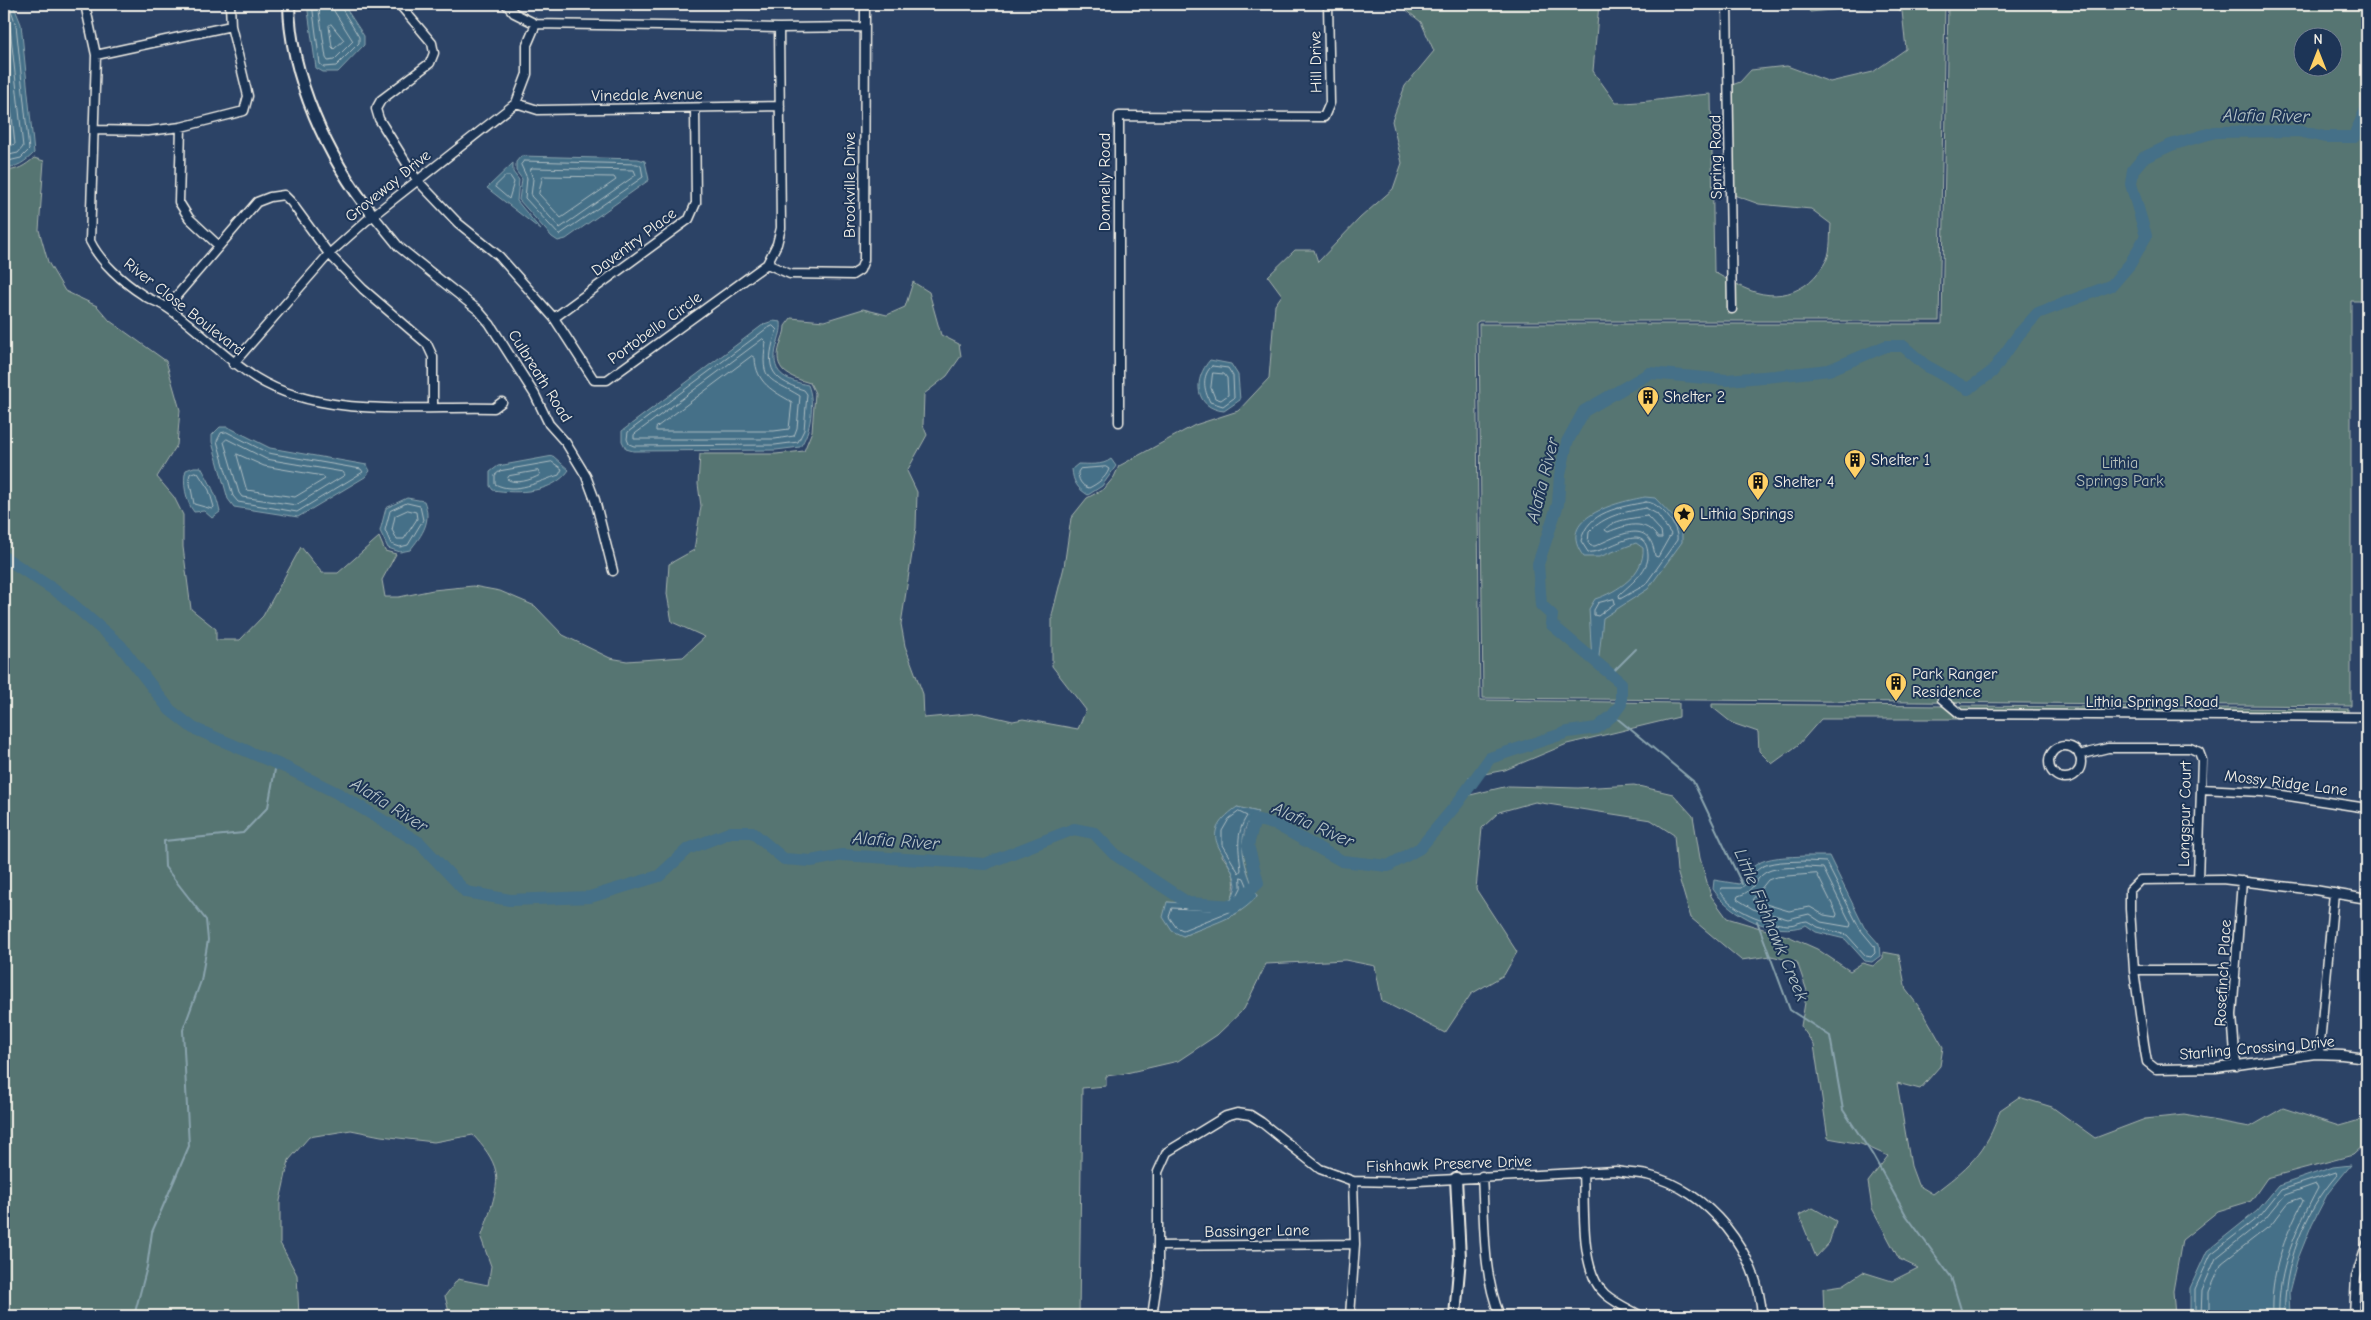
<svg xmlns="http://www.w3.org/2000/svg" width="2371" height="1320" viewBox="0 0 2371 1320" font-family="'Comic Neue',sans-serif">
  <rect width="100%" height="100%" fill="#2c4366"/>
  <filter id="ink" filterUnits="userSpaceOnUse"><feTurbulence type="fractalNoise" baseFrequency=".02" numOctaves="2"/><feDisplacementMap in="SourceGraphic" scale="10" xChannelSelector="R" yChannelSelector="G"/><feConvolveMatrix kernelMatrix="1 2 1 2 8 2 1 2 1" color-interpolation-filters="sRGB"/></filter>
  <g filter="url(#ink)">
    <path fill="#567472" stroke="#a5b2ad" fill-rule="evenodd" d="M1399,4h200l-6,67 23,32c33,0 62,-7 95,-9l3,178 14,8 1,33 7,-1v-28c36,20 71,13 91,-25 4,-9 3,-25 4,-35l-20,-15 -52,-5 -25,-9 -2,-110 8,-3 11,-12 36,-4 43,16 43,-10 33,-23 -4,-38 -17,-6 -75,7 -5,-8h140l-6,317h-460l-3,2 4,377 199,3v14l-112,27 -62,26 -36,7 -3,19 42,-10 70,2 56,-3 39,9 20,22 7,42 11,38 16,22 63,19 27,12 33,22 12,-8 11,3 10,-8v-6l16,3 7,35 17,22 20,35 -3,19 -20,23 -23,-6 14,83 7,19 15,9c34,-26 54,-41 67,-84l19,-13 33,10 43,31 50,-19 39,-4 66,12 33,-19 56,18 28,-8v24l-14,13 -86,23 -16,23 -33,10 -36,29 -9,51 2,25h-351l-1,-28 20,-3 20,-13 29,9 26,-13 -19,-9 -27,-51 -4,-26 20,-26 -27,-12 -33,-6 -14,-93 -13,-19 6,-35 -10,-29 -26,-6 -30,4 -50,-42 -14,-47 -3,-36 -23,-15 -116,-18 -36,10 -17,16 -6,61 41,63 -13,23 -33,19 -26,39 -63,-32 -7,-35 -30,-6 -79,4 -22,45 -27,26 -39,26 -56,13 -16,2v10l-24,2 -3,228h-629l-5,-20 13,-17 30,6 3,-19 -10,-28c5,-15 19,-51 15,-66 -3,-14 -13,-26 -23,-37l-39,7 -53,-6 -30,-6 -42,7 -20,23 -9,41v42l17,32 2,41h-295v-1146c12,2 22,-5 30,-12l10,3 -5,69 9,32 17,29 32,15 13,15 56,40 14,49 -3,35 -20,32 17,20 9,18v32l8,62 25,20v11h24l23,-24 38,-69 21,26h16l41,-36 6,14 11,3 -14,26 3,17h14l34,-7 40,-4 27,5 35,15 28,29 47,23 17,3 56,-4 22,-20 -33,-15 -5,-28 2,-30 25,-14 7,-44 -3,-22 2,-30h76l28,-3 8,-20 3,-38 -5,-10c-21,-6 -38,-13 -30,-38 2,-7 5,-12 5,-19l6,-8 33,3 39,-12 24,6 18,-8 8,-25 16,10 12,43 18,9 2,12 -14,20 -23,18 -1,31 4,10 -20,36 10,21 -1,36 -15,96 4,22 18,48 1,24 54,-5 35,8 10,-2 55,10 8,-19 -34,-44v-51l12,-48 7,-49 16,-20 17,-9 10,-12 5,-11 76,-41 43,-14 31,-33 6,-73 7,-10 -14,-19 27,-26h19l4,12 42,-44 33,-29 9,-26 -10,-42 13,-35 29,-35 -13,-29zM1237,807l21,5c-25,28 -14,53 -1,84l-19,17 -55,23 -16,-34 43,3 21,-5c7,-18 3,-30 -9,-44z
      M1948,4h419v297h-16v405l-868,-8 -4,-374h463zM2304,38h30v30h-30z
      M1712,704l232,2 16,12 189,1h-328l-23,26 -26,19 -13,-13 -1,-19 -26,-9 -20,-16z
      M1956,706l392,3v4l-386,-3z
      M1813,1208l23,13 -7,22 -13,14 -17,-42z"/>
    <path fill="#447088" stroke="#8aa4ae" d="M4,4h9l8,20 13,129c-8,8 -18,16 -30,14z
      M307,4h36l21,32v9l-26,27h-15l-7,-4z
      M521,156l117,3 7,2 4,19 -83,59 -8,2 -6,-4 -33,-37 3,-21 -6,-8v-9z
      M513,163v9l6,8 -2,21 24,29 -54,-42z
      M773,321l8,1c1,10 -2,14 -4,23 -8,28 8,35 31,40 7,17 3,47 -8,62l-24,3 -143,1 -7,-2 -4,-8v-10l142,-107z
      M1210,360l21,4 7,11 2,25 -16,11c-30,-3 -31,-32 -14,-51z
      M220,427h8l42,21 97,17 3,6 -5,6 -67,40 -64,-10 -6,-8 -16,-57v-7z
      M553,456l16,14c-16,23 -51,24 -76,20l-3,-4v-14l8,-6z
      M1111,459l5,7 -14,20 -14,9c-11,-7 -15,-13 -16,-26l6,-5c10,0 25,2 33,-5z
      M194,467h7c9,16 15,26 19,45l-8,6 -8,-7 -10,1c-8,-10 -12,-31 -8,-42z
      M1645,497l10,1 22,23 5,9v12l-34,47 -45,29 -5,48 -6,-5 -3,-52 6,-10c22,-7 50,-25 48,-51l-7,-5 -37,14h-15c-31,-40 34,-55 61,-60z
      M407,498l17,3c8,20 -1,33 -14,49l-10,2 -12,-4 -8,-17 6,-23z
      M1237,807l21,5c-4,4 -10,9 -12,15 -9,22 2,49 11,69 -17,22 -49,29 -74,40l-11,-5 -9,-14 4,-15 43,3 21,-5c2,-5 5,-11 5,-15 -5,-35 -44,-46 1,-78z
      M1805,856h24l35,71 15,17 1,12 -8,6 -7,-1 -20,-22 -29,-7 -10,-7c-31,13 -76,-10 -93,-36l1,-9 25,4c8,-6 11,-14 15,-18 12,-10 36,-9 51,-10z
      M2351,1165l-23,28 -16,31 -15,37 -8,31 1,24 -100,-1v-27l17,-37 50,-40 21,-25 55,-19z"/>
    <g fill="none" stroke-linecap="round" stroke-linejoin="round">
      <path stroke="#aebdc2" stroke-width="1" d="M312,4l8,60 4,3 12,-1 23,-23v-6l-20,-33
        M318,4l8,54 2,3 6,-1 19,-19 -19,-30 -1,-7
        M4,10l6,17 13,120 -5,6 -14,3
        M331,24l13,16 -10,9 -2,-2 -3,-21z
        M4,45l11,99 -11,4
        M524,161l113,3 4,2 2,11 -84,58 -34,-37 2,-20 -6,-13z
        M4,162l17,-4 8,-8 -13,-125 -7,-21
        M533,168l101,2 2,5 -76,53 -29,-32 2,-17 -3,-9z
        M506,176h4l4,6 -5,17 -14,-12z
        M543,176l71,1 2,3 -55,38 -22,-24z
        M773,326l4,4c-12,34 -10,49 27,60l3,4 -3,36 -6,12 -23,3 -141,1 -5,-2 -2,-5 1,-7 138,-103z
        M763,339l3,3c-7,41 5,36 34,54l-3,32 -3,8 -19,3h-141v-4z
        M752,356l3,2c1,25 18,33 37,44l-3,27 -15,2h-118v-3z
        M1212,366l16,2 5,8 1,22 -11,8 -13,-4c-6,-12 -9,-26 2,-36z
        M1213,373l11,1 3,4 1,17 -7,5 -6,-2 -4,-10z
        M227,432l41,21 93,16 2,3 -66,40 -59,-10 -5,-6 -16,-55 4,-8z
        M227,439l39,20 77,13 2,3 -49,30 -54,-8 -3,-4 -15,-51z
        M237,454l27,12 59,10 2,3 -30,18 -48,-7z
        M552,462l10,7 -3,6c-20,6 -43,20 -64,9v-9l5,-4z
        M1106,467l3,2c-3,9 -12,15 -20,19 -8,-2 -11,-9 -11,-16l2,-3z
        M538,471l2,4c-9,5 -24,10 -33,4l2,-3z
        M195,472l3,1 11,17 5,17 -2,2 -18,-5 -5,-26 1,-4z
        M1646,502c14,0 33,24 31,38l-32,45 -25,14 -1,-4c10,-10 30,-24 29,-40 -2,-38 -42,0 -60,-3l-7,-11c6,-30 40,-34 65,-39z
        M407,503l13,3 3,14 -15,25 -8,2 -9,-3 -6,-14 5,-19z
        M1646,508l11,6 14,20 -13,23 -3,-1c-5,-40 -37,-20 -60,-10h-4l-3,-3 1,-11c16,-17 36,-20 57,-24z
        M408,510l8,2 1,7 -13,20h-7l-5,-9 3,-14z
        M1647,516l14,15 1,7h-4c-13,-20 -32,-13 -50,-6l-3,-2c5,-10 30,-12 42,-14z
        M1614,599l1,4 -17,13 -4,-1v-5l4,-7z
        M1239,812l8,4c-12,18 -8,34 -6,54l-2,3 -17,-28v-14l7,-12z
        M1805,861l21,1 34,67 14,17 1,7 -4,4 -5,-1 -19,-21 -29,-8 -11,-6c-6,0 -12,4 -19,4 -23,-2 -55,-13 -68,-34l2,-3h19c8,-6 10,-12 16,-18 11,-10 35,-8 48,-9z
        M1806,867l17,1 28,56 -1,3 -29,-5 -12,-8 -21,5 -35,-10 -16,-10 1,-3c15,-4 15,-13 24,-21 9,-9 32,-7 44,-8z
        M1817,874l20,40 -1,3 -12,-2 -14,-8 -21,4 -37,-11 16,-20 8,-3z
        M1241,877l3,1 7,17 -15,14 -53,21 -7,-3 -7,-10 3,-9 39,2 22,-6 8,-16z
        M2195,1316v-27l16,-35 50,-39 20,-25 55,-18 1,3c-32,36 -55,93 -52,141
        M2201,1316l1,-26 14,-32 49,-39 20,-24 31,-11 2,4c-21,40 -41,82 -39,128
        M2209,1316v-24l13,-29 49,-38 18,-23 12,-4 2,3c-19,36 -33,74 -31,115"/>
      <path stroke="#8aa4ae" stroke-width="2" d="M1611,674l25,-25
        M1613,715l80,66 49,103
        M1757,921l33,89 40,26 13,74 29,44 34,61 45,62 12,39
        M134,1316l13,-49 5,-35 37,-86 -6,-116 18,-49 7,-41 -2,-20 -41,-53 -1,-26 79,-8 25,-26 8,-43"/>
      <path stroke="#447088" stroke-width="12" d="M4,557l58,38 58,50 50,65 23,18 94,40 50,25 83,50 46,49 44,8 80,-3 69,-21 29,-27 43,-17h21l32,27 27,2 31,-6 143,9 89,-35 20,4 20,21 74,49 47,3 23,-23 -10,-38 7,-26 22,6 65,36 46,5 32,-18 37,-44 33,-46 78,-26 29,-4 16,-13 8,-11v-21l-70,-59 1,-9 -11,-10 -3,-41 20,-60 2,-29 7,-33 17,-31 66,-38 77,7 48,-4 54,-6 57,-24h17l22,19 43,24 24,-17 27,-38 19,-21 74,-28 18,-21 16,-28 -15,-52 2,-14 10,-12 28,-13 44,-13 83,-1 27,6h29l13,-30"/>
      <g stroke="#f4f1e8" stroke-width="11">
        <path id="street" d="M85,4l11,51 -6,186c10,21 33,41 53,54 7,5 16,7 23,12 31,20 56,50 90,71 66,41 163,28 238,30l8,-6
          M399,4l33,39 2,10 -4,10 -49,37 -5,9 3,10 38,61 41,43 41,33 55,62 40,62h13l160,-116 10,-20 4,-16 -2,-200
          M506,4l8,9 22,11 243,4 85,-1
          M1727,4l5,305
          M96,55l135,-29
          M516,103l22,7 242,-4
          M181,127l-2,75 10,16 30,28
          M94,130l54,1 33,-4 63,-16 4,-15 -17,-70 -1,-22
          M373,215l26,32 79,63 12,14 45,71 14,29 17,19 20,33 9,24 18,71
          M767,264l23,10 62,1 8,-5 4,-10 1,-256
          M167,307l90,-105 13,-5 14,-2 7,7 38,52 34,35 64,55 6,13v50
          M554,318l135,-99 7,-16 -1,-95
          M233,364l96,-110 37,-33 150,-118 11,-29v-29l9,-21
          M1119,422v-306l205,1 6,-14 -2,-99
          M1942,699l18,15 407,3
          M2049 762a16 16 0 1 1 32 0a16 16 0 1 1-32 0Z
          M2079,755l29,-7h82l9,4 3,8 -4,119
          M2201,789l61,3 105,16
          M2367,899l-52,-9 -93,-11 -82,1 -10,10v19l4,61 11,81 2,11 9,7 60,-1 99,-14 27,1 25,3
          M2134,970h100
          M2319,1054l15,-161
          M2236,1066l-4,-51 10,-134
          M1583,1172c2,32 -4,99 22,122 10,9 24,15 36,22
          M1482,1176c3,47 0,97 18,140
          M1158,1246l197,-2
          M1152,1316l6,-40v-104l9,-20 59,-36 11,-3 13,2 11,7 59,47 33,12 44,1 219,-11c10,2 21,2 31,4 62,15 112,78 115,141
          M1350,1316l5,-72 -2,-63
          M2354,1316l2,-39 11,-33"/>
      </g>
      <g stroke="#f4f1e8" stroke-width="14">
        <path id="secondary" d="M289,4c1,73 39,155 84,211
          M1455,1316l5,-58 -4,-80"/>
      </g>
      <use href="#street" stroke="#1d3557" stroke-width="8"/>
      <use href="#secondary" stroke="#1d3557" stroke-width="10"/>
    </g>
  </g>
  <defs>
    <g id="building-pin" transform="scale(1.125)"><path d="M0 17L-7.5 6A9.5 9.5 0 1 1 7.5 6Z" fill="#ffd166" stroke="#1d3557"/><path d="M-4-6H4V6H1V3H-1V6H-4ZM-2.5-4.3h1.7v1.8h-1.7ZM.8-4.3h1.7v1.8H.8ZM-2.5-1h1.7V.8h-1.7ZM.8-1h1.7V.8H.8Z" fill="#111"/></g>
    <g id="sight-pin" transform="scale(1.125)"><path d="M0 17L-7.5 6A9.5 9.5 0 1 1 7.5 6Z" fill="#ffd166" stroke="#1d3557"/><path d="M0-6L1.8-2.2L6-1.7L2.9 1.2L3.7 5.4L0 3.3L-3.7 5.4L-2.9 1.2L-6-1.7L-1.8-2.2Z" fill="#111"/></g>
  </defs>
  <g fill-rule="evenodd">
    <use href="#building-pin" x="1648" y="397"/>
    <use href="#building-pin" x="1855" y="460"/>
    <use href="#building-pin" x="1758" y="482"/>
    <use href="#sight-pin" x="1684" y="514"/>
    <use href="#building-pin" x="1896" y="683"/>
  </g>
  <g text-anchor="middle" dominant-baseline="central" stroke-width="4" stroke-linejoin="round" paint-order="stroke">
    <g font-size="16" fill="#f4f1e8" stroke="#1d3557">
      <text transform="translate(1316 62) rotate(-91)">Hill Drive</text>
      <text transform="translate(647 95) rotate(-1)">Vinedale Avenue</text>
      <text transform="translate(1716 157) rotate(-91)">Spring Road</text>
      <text transform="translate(1105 182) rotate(-90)">Donnelly Road</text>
      <text transform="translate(850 185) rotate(-90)">Brookville Drive</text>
      <text transform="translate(388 186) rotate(-39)">Groveway Drive</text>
      <text transform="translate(634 242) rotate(-37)">Daventry Place</text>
      <text transform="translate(184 307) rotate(38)">River Close Boulevard</text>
      <text transform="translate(655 328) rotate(-36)">Portobello Circle</text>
      <text transform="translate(540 376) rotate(58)">Culbreath Road</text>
      <text x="2152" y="702">Lithia Springs Road</text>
      <text transform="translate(2286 783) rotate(7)">Mossy Ridge Lane</text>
      <text transform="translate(2185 814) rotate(-89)">Longspur Court</text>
      <text transform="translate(2223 973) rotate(-87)">Rosefinch Place</text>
      <text transform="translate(2257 1048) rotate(-5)">Starling Crossing Drive</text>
      <text transform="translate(1449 1164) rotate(-2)">Fishhawk Preserve Drive</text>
      <text transform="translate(1257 1231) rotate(-1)">Bassinger Lane</text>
    </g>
    <g font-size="16" fill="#f4f1e8" stroke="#1d3557" text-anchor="start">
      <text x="1664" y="397">Shelter 2</text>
      <text x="1871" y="460">Shelter 1</text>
      <text x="1774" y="482">Shelter 4</text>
      <text x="1700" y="514">Lithia Springs</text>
      <text x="1912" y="674">Park Ranger<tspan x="1912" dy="18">Residence</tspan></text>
    </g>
    <g font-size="16" fill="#b5bfb9" stroke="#1d3557">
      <text x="2120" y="463">Lithia<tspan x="2120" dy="18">Springs Park</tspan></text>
    </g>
    <g font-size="18" font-style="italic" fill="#b6c4c6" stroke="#1d3557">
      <text transform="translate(2266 116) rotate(1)">Alafia River</text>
      <text transform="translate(1543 480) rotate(-76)">Alafia River</text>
      <text transform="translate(389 805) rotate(32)">Alafia River</text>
      <text transform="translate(1313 825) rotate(24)">Alafia River</text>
      <text transform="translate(896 841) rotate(4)">Alafia River</text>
      <text transform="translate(1771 925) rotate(67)">Little Fishhawk Creek</text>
    </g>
  </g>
  <rect width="2371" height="1320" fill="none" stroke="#1d3557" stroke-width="20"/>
  <rect x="10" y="10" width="2351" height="1300" fill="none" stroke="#f4f1e8" stroke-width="2" filter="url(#ink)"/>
  <g transform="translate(2318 52)"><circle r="24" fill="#1d3557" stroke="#738091"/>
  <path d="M0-4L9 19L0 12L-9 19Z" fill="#ffd166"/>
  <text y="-8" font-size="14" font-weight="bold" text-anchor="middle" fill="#f4f1e8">N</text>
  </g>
</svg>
